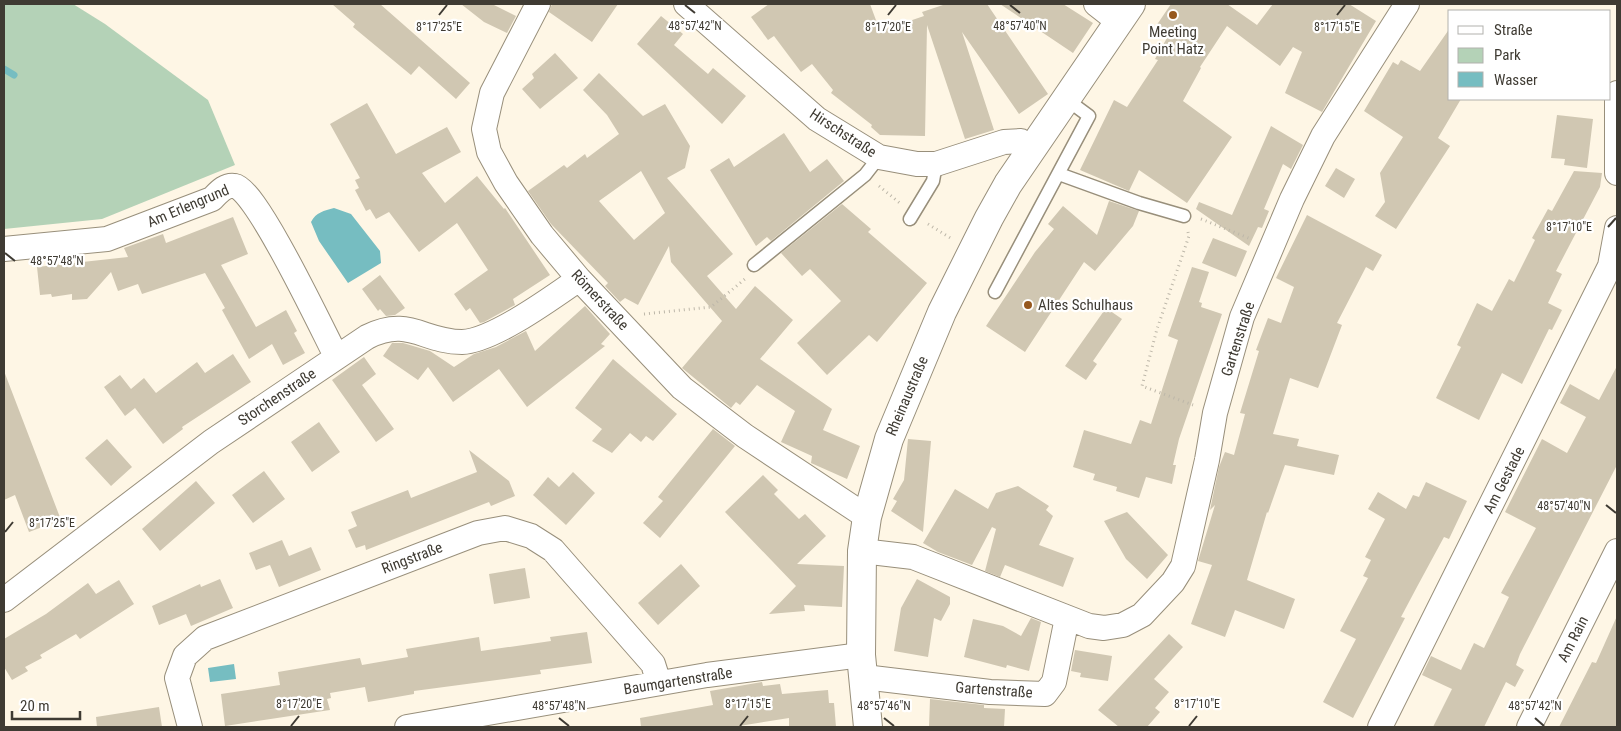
<svg xmlns="http://www.w3.org/2000/svg" width="1621" height="731" viewBox="0 0 1621 731" font-family="'Roboto Condensed',sans-serif">
  <rect width="100%" height="100%" fill="#fef6e5"/>
  <path fill="#b4d2b7" d="M4,4h69l32,20 103,76 27,65 -133,54 -98,10z"/>
  <path fill="#76bdc1" d="M334,208l17,6 29,37 1,12 -33,20 -29,-42 -8,-19c5,-10 13,-11 23,-14z
    M234,664l2,15 -26,3 -2,-14z"/>
  <g fill="none" stroke-linecap="round" stroke-linejoin="round">
    <path stroke="#76bdc1" stroke-width="7" d="M4,69l10,6"/>
  </g>
  <path fill="#d0c7b2" fill-rule="evenodd" d="M332,4h48l90,79 -14,16 -37,-33 -8,9 -58,-48 2,-3z
    M461,4h31l24,12 -9,17 -23,-11z
    M552,4h66l-26,38 -43,-30z
    M769,4h101l10,27 44,-15 -2,-4 24,-8h41l61,90 -29,20 -57,-82 32,98 -29,9 -38,-114 -2,111 -45,-1 -9,-8 1,-2 -41,-32 2,-3 -21,-26 -11,8 -27,-36 -6,4 -17,-23z
    M1000,4h63l30,19 -20,30z
    M1171,4h56l30,21 16,-21h76l27,17 -54,91 -37,-19 17,-41 -9,-5 -13,19 -53,-40 -27,41 1,1 -18,33 49,36 -45,66 -48,-33 -10,21 -49,-21 34,-70 13,7 31,-47 -3,-1 12,-21 -13,-9z
    M661,16l22,18 -9,11 34,29 5,-6 33,28 -24,28 -85,-80z
    M1450,28v71h11l-23,39 12,8 -54,83 -21,-13 10,-14 -5,-29 23,-36 -39,-26 29,-49 5,3 3,-5 19,11z
    M555,53l23,25 -38,31 -18,-20 12,-11 -2,-4z
    M599,73l44,43 22,-12 25,42 -5,22 -18,10 66,76 -26,22 29,33 19,-23 38,34 -33,39 72,50 -9,21 37,16 -13,33 -36,-16 1,-7 -31,-14 14,-31 -38,-26 -17,20 -4,-3 -5,6 -49,-40 40,-47 -51,-59 -2,-16 -31,59 -13,-7 -5,4 -15,-16 3,-3 -57,-59 -23,-33 36,-26 3,3 18,-14 2,4 32,-24 -12,-19 -24,-25zM641,171l24,42 -31,27 -35,-39z
    M367,103l29,51 51,-27 14,25 -39,21 23,30 32,-27 27,33 1,-1 45,67 -37,24 2,6 -31,17 -4,1 -10,-15 -4,3 -12,-17 34,-24 -31,-47 -38,29 -30,-40 -13,7 -6,-10 -4,2 -11,-21 4,-2 -4,-8 5,-2 -30,-54z
    M1557,115l36,4 -6,49 -23,-3 1,-6 -14,-1z
    M1271,126l32,19 -12,24 -8,-5 -19,45 5,2 -7,17 -4,-1 -9,19 -53,-37 3,-7 33,13z
    M784,133l26,39 17,-13 17,22 -73,60 -4,-4 -11,9 -46,-76 19,-12 5,9z
    M1336,168l19,11 -11,19 -19,-12z
    M1574,171l28,2 -2,14 -44,84 6,3 -14,29 14,7 -10,20 -3,-1 -27,55 -20,-11 -23,47 -43,-22 25,-51 -4,-2 20,-42 15,8 17,-32 5,3 21,-42 -3,-2 16,-29 4,2z
    M1109,201l30,10 -6,15 -38,45 -11,-9 -59,90 -39,-26 49,-74 19,-23 -6,-5 15,-18 34,29z
    M842,204l29,25 -3,3 59,51 -50,59 -8,-7 -42,40 -30,-32 44,-42 -31,-32 -8,7 -21,-23z
    M1307,215l75,40 -9,16 -7,-4 -29,56 5,2 -24,63 -28,-10 -17,56 26,5 -2,7 42,9 -5,20 -49,-10 -17,48 -1,-1 -20,68 48,19 -11,30 -49,-19 -10,27 -34,-13 21,-59 -14,-4 17,-56 -5,5 9,-43 6,-15 9,3 11,-41 -5,-1 19,-62 -3,-1 12,-32 13,5 13,-36 -18,-9z
    M233,217l15,37 -27,11 35,62 30,-17 11,21 -3,2 11,20 -22,12 -11,-21 -23,15 -27,-49 3,-2 -20,-35 -63,21 -4,-10 -20,7 -7,-19 -24,27 -15,1v-6l-20,3 -1,-3 -11,1 -3,-28 91,-10 -4,-9 39,-14 3,9z
    M1213,238l34,13 -11,26 -34,-14z
    M1192,267l17,5 -10,30 3,1 -1,4 21,7 -43,125 -6,26h3l-4,19 -26,-7 -7,21 -23,-7 1,-4 -24,-7 2,-6 -22,-7 11,-37 47,14 9,-24 11,4 27,-84 -10,-4z
    M380,275l25,33 -10,7 -9,1 -6,-7 -2,2 -16,-22z
    M585,306l25,28 -9,10 4,2 -78,61 -28,-38 -46,33 -25,-35 -10,13 -35,-24 9,-13h11l27,8 24,16 20,-13 22,-7 30,-16 9,20z
    M1106,308l16,11 -29,42 4,3 -11,16 -21,-14z
    M233,354l18,28 -69,45 1,2 -20,15 -28,-36 -10,8 -21,-29 16,-12 11,14 13,-11 12,15 41,-31 8,11z
    M364,357l12,17 -14,11 32,44 -18,13 -44,-62z
    M613,359l64,55 -24,27 -7,-5 -5,6 -11,-9 -18,20 -20,-12 10,-12 -27,-21z
    M1617,366v99l-97,189 -4,11 8,5 -9,17 -9,-5 -22,45h-51l19,-38 -30,-14 9,-19 30,14 13,-27 10,5 25,-51 -8,-4 35,-65 -31,-16 37,-73 25,14 19,-36 -26,-14 10,-19 29,16z
    M4,371l57,149 -32,12 -14,-37 -11,5z
    M319,422l21,30 -28,20 -21,-30z
    M713,429l22,17 -75,92 -17,-15 20,-22 -5,-4z
    M107,439l25,28 -21,19 -26,-28z
    M908,439l23,2 -8,91 -32,-21 6,-10 -4,-2 11,-19z
    M469,450l40,31 6,15 -24,10 -2,-4 -123,48 -1,-5 -9,3 -8,-18 9,-4 -6,-14 57,-22 3,8 66,-26z
    M264,471l21,28 -32,24 -21,-28z
    M573,472l22,21 -29,32 -33,-30 15,-18 11,10z
    M763,475l15,15 -4,4 25,25 6,-5 21,22 -29,28 47,2 -2,41 -38,-2 1,6 -36,3 27,-28 -71,-74z
    M196,481l19,22 -55,48 -18,-22z
    M1426,482l41,19 -18,38 -5,-2 -26,48 -17,32 4,1 -52,100 -30,-16 33,-63 -16,-8 28,-53 -5,-2 8,-16 -6,-3 20,-38 -17,-10 10,-17 28,17 7,-14 6,2z
    M1018,486l31,20 -3,4 7,6 -14,29 35,13 -11,29 -58,-22 -5,12 -15,-6 11,-42 -4,-2 -20,38 -34,-13 -15,-9 32,-54 33,20 8,-16z
    M1127,512l41,43 -21,24 -21,-20 -22,-38z
    M282,540l7,16 22,-9 10,23 -42,17 -9,-22 -14,5 -7,-17z
    M681,564l19,22 -42,39 -20,-22z
    M525,568l5,30 -36,6 -5,-30z
    M220,579l13,29 -42,18 -5,-12 -27,11 -7,-19 48,-22 1,3z
    M917,579l33,18v7l-9,17 -7,-3 -6,39 -34,-6 7,-43z
    M119,580l15,24 -54,35 -4,-5 -36,21 2,3 -17,9 3,4 -16,9 -8,-13v-28l42,-25 42,-31 8,11z
    M1617,616v111h-58l33,-65 4,1z
    M1031,618l10,4 -12,49 -22,-6 -1,3 -42,-11 9,-38 30,7 18,10z
    M587,632l5,31 -52,7 1,4 -127,17v3l-46,8 -3,-15 -35,6 1,5 -4,1 3,11 -105,16 -4,-32 59,-9 -2,-13 82,-14 2,7 46,-8 -2,-8 73,-12 2,14 70,-10 -1,-4z
    M1169,634l14,13 -29,32 15,13 -14,16 5,4 -13,15h-28l-21,-17z
    M1075,650l37,6 -4,25 -28,-4 1,-4 -10,-2z
    M762,682l1,4 17,-2 2,10 46,-4 1,13h5l2,24h-47v-9l-56,9h-92l-1,-9 73,-13 -3,-14z
    M930,699l54,6v3l21,1 -1,18h-75z
    M159,707l3,20h-65l-1,-10z"/>
  <g fill="none" stroke-linecap="round" stroke-linejoin="round">
    <g stroke="#988f7b" stroke-width="15">
      <path id="service" d="M1059,174l80,29 45,13
        M910,219l23,-38 3,-17
        M754,265l111,-90 14,-18
        M995,292l94,-176 -23,-17"/>
    </g>
    <g stroke="#988f7b" stroke-width="26">
      <path id="minor" d="M538,4l-46,89 -8,36 5,23 17,31 36,52 37,44 103,109 63,48 122,81
        M686,4l131,115 62,38 38,7h19l68,-22 17,-1 11,9
        M1096,4l23,18
        M1617,93v80
        M4,249l103,-10 105,-40c6,-6 13,-15 23,-13 21,3 88,145 101,170
        M862,551l51,6 176,69 15,2 19,-3 19,-10 31,-33 10,-16 24,-106 8,-47 27,-96 50,-118 31,-63 84,-132
        M4,600l207,-158 156,-105c42,-21 56,5 95,5 31,-1 91,-45 117,-63
        M864,677l126,15 55,2 9,-12 13,-64
        M190,727l-13,-49 8,-22 20,-18 273,-105 27,-5 26,8 22,14 100,114 6,19
        M407,727l300,-52 154,-20
        M1380,727l230,-461 7,-38
        M1529,727l88,-176"/>
    </g>
    <g stroke="#988f7b" stroke-width="30">
      <path id="tertiary" d="M868,727l-7,-72 1,-104 5,-34 22,-78 53,-127 47,-94 19,-34 123,-180"/>
    </g>
    <path stroke="#bdb7a9" stroke-width="3" stroke-dasharray="1 4" stroke-linecap="butt" d="M879,186l22,18
      M1201,219l50,20
      M928,224l24,15
      M1188,232l1,4 -32,93 -15,57 51,19
      M644,314l67,-7 34,-28"/>
    <use href="#service" stroke="#fff" stroke-width="12"/>
    <use href="#minor" stroke="#fff" stroke-width="24"/>
    <use href="#tertiary" stroke="#fff" stroke-width="28"/>
  </g>
  <path fill="none" stroke="#3f3b33" stroke-width="2" d="M685,5l10,8M1010,5l10,8M439,15l8,-10M888,15l8,-10M1337,15l8,-10M1608,227l8,-9M5,253l10,8M1606,505l10,8M5,532l8,-10M559,718l10,8M884,718l10,8M1535,718l9,8M291,726l8,-10M740,726l8,-10M1189,726l8,-10"/>
  <g fill="#96581e" stroke="#fff" stroke-width="2">
    <circle cx="1173" cy="15" r="5"/>
    <circle cx="1028" cy="305" r="5"/>
  </g>
  <g text-anchor="middle" dominant-baseline="central" stroke-width="4.5" stroke-linejoin="round" paint-order="stroke">
    <g font-size="15" fill="#3f3b33" stroke="#fff">
      <text x="1173" y="32">Meeting<tspan x="1173" dy="17">Point Hatz</tspan></text>
      <text x="1038" y="305" text-anchor="start">Altes Schulhaus</text>
    </g>
    <g font-size="15" fill="#3f3b33" stroke="#fff">
      <text transform="translate(843 133) rotate(33)">Hirschstraße</text>
      <text transform="translate(188 206) rotate(-23)">Am Erlengrund</text>
      <text transform="translate(600 300) rotate(47)">Römerstraße</text>
      <text transform="translate(1238 339) rotate(-72)">Gartenstraße</text>
      <text transform="translate(907 396) rotate(-67)">Rheinaustraße</text>
      <text transform="translate(277 397) rotate(-34)">Storchenstraße</text>
      <text transform="translate(1504 480) rotate(-63)">Am Gestade</text>
      <text transform="translate(412 558) rotate(-21)">Ringstraße</text>
      <text transform="translate(1573 639) rotate(-63)">Am Rain</text>
      <text transform="translate(678 681) rotate(-9)">Baumgartenstraße</text>
      <text transform="translate(994 690) rotate(4)">Gartenstraße</text>
    </g>
  </g>
  <g font-size="12" text-anchor="middle" fill="#3f3b33" stroke="#fff" stroke-width="4.5" stroke-linejoin="round" paint-order="stroke">
    <text x="695" y="30">48°57'42"N</text>
    <text x="1020" y="30">48°57'40"N</text>
    <text x="439" y="31">8°17'25"E</text>
    <text x="888" y="31">8°17'20"E</text>
    <text x="1337" y="31">8°17'15"E</text>
    <text x="1569" y="231">8°17'10"E</text>
    <text x="57" y="265">48°57'48"N</text>
    <text x="1564" y="510">48°57'40"N</text>
    <text x="52" y="527">8°17'25"E</text>
    <text x="299" y="708">8°17'20"E</text>
    <text x="748" y="708">8°17'15"E</text>
    <text x="1197" y="708">8°17'10"E</text>
    <text x="559" y="710">48°57'48"N</text>
    <text x="884" y="710">48°57'46"N</text>
    <text x="1535" y="710">48°57'42"N</text>
  </g>
  <rect width="1621" height="731" fill="none" stroke="#3f3b33" stroke-width="10"/>
  <rect x="1448" y="10" width="162" height="90" fill="#ffffff" stroke="#b2b1ad"/>
  <rect x="1458" y="26" width="25" height="8" fill="#ffffff" stroke="#b2b1ad"/>
  <text x="1494" y="35" font-size="15" fill="#3f3b33">Straße</text>
  <rect x="1458" y="48" width="25" height="15" fill="#b4d2b7" stroke="#b2b1ad"/>
  <text x="1494" y="60" font-size="15" fill="#3f3b33">Park</text>
  <rect x="1458" y="72" width="25" height="15" fill="#76bdc1" stroke="#b2b1ad"/>
  <text x="1494" y="85" font-size="15" fill="#3f3b33">Wasser</text>
  <path d="M12 711v8h68v-8" fill="none" stroke="#3f3b33" stroke-width="2.5"/>
  <text x="20" y="711" font-size="15" fill="#3f3b33" stroke="#ffffff" stroke-width="4" paint-order="stroke">20 m</text>
</svg>
